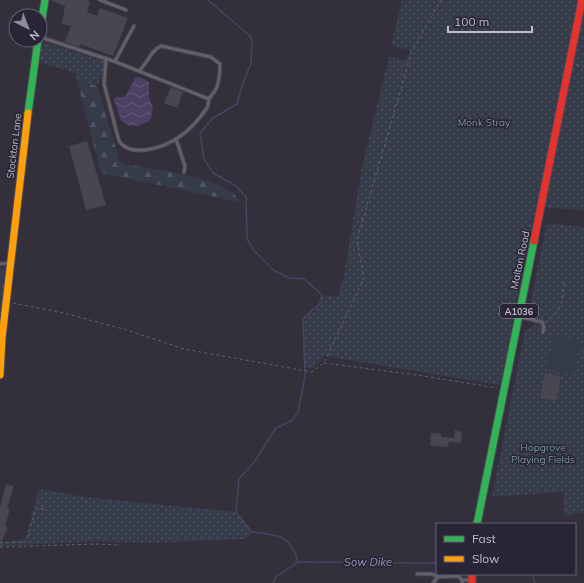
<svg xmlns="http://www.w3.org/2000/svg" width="584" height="583" viewBox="0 0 584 583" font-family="Mulish,sans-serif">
  <defs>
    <pattern id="green-dots" width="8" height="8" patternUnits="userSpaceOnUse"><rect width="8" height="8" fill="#363b4a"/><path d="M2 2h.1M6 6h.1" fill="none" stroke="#515563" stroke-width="1.8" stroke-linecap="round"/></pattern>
    <pattern id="forest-firs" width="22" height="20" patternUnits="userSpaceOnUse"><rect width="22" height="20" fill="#363b4a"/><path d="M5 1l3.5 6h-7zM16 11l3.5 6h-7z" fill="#515563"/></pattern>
    <pattern id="water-waves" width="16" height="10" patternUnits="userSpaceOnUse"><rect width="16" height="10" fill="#4b4163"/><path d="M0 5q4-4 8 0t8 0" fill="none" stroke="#635a78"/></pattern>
  </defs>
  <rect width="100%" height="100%" fill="#33303c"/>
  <path fill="url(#green-dots)" d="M402,0h182v210l-48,-3 -36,178 -175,-29 -11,12h-9l-2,-49 17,-16 2,-8 16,2 6,-21 18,-109 27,-110 17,3 4,-10 -19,-4z
    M43,42l66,21 -12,23 -20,-6 -2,-7 -36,-11z
    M547,223l37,4v286l-20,2 -1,-23 -71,5 33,-167 8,-3 4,-12 -7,-9z
    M39,489l46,8 151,15 16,20 -7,7 -100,4 -45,-2 -100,5v-4l25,-2z"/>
  <path fill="url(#forest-firs)" d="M77,80l20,6 23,76 5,2c27,6 104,13 115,38l-139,-29z
    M7,267l-7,64v-63z"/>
  <path fill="#363b4a" d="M553,335l28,6 -7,33 -27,-5z"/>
  <path fill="url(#water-waves)" d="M139,77l10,5v15l4,11 -3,13 -13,5 -10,-1 -6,-5 -7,-20 1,-3h10l10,-19z"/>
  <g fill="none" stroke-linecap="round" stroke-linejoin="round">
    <path stroke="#4b4163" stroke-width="1.5" d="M208,0l43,37 1,4 -1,22 -8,20 -6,21 -24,14 -13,15 4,26 9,14 23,13 10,11 1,42 6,10 20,21 16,8 15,1 18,16 -2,8 -17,16 2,58 -7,35 -7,9 -15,7 -21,33 -16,18 -3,33 16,20c27,4 38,1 46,30l-22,15 -3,6
      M299,562l138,1
      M532,574l3,9"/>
  </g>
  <path fill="#494650" d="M51,0h37l2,2 -3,10 10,4 3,-8 28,10 -15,38 -33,-12 -1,3 -14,-5 6,-16 -9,-2 3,-18z
    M171,87l12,5 -6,16 -13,-5z
    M87,141l19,64 -20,5 -17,-64z
    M545,373l16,4 -5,24 -16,-3z
    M455,430l7,2 -1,11 -12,-1 -1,5 -18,-2 1,-12 10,1v3l13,1z
    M6,484l8,2 -7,22 3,1 -5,17 3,1 -7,16h-1v-35z"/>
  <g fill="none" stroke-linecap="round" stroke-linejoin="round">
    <g stroke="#4e4c55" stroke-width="4.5">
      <path id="lane" d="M100,0l26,10
        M40,37l76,25 93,37
        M106,58l-2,26 15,57c12,18 46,6 60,-4 11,-7 21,-19 28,-29 2,-4 1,-6 2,-9 1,-3 4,-5 6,-8 4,-7 5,-18 5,-27l-9,-7 -50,-11c-10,4 -14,18 -22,25
        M115,61l19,-35
        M176,139l9,27 -1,6
        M0,264l10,-1
        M521,317l21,5 2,5 -1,5
        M417,574h15l6,3 20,-1 4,4
        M433,583l5,-6
        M462,583v-3h9"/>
    </g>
    <g stroke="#4e4b55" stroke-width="9">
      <path id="fast" d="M40,31l5,-31
        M28,113l10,-73
        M477,524l57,-283"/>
    </g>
    <g stroke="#4e4b55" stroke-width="9">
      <path id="slow" d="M0,375l2,-37 26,-225"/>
    </g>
    <g stroke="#4e4b55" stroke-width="9">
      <path id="jam" d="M534,241l48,-241
        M472,574v9"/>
    </g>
    <path stroke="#626169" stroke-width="1" stroke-dasharray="3 3" stroke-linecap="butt" d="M576,65l8,1
      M13,303l51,10 63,17 57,19 128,23 12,-9 40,-85 -7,-38 55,-189 29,-51
      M546,322c18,-15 16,-18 18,-41
      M324,363l100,13 73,12
      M0,543l25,-1 2,-3 9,-31 9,1
      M0,547l97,-3 23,1"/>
    <use href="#lane" stroke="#63606a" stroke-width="2.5"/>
    <use href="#fast" stroke="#30b455" stroke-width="7"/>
    <use href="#slow" stroke="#ff9f0a" stroke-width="7"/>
    <use href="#jam" stroke="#e5322d" stroke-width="7"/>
  </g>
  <g text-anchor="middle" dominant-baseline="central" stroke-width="3" stroke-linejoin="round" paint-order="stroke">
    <rect fill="#292436" stroke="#938e9e" stroke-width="1" x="500" y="304" width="38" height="14" rx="3"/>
    <g font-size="9" font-weight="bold" fill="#c0bccb">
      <text x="519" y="311">A1036</text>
    </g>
    <g font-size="10" fill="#769996" stroke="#292436">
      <text x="484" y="122">Monk Stray</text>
      <text x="543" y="447">Hopgrove<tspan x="543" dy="12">Playing Fields</tspan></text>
    </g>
    <g font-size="10" fill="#c0bccb" stroke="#292436">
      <text transform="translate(14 146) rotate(-83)">Stockton Lane</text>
      <text transform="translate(520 260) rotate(-78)">Malton Road</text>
    </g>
    <g font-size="11" font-style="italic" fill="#978eb2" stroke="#292436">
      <text x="368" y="562">Sow Dike</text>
    </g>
  </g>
  <rect x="436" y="523" width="140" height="52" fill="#292436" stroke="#656172"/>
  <rect x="444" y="536" width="20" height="6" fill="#30b455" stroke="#656172"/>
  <text x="472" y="543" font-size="12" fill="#c0bccb">Fast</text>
  <rect x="444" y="556" width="20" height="6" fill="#ff9f0a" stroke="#656172"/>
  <text x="472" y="563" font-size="12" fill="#c0bccb">Slow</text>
  <g transform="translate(28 28) rotate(138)"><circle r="19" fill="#292436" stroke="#656172"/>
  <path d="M0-3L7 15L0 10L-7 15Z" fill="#8f8b99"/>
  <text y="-6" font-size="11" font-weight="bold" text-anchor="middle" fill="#c0bccb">N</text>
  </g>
  <path d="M448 26v6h84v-6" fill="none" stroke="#c0bccb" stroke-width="2"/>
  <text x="454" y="26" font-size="12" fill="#c0bccb" stroke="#292436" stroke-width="3" paint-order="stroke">100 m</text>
</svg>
